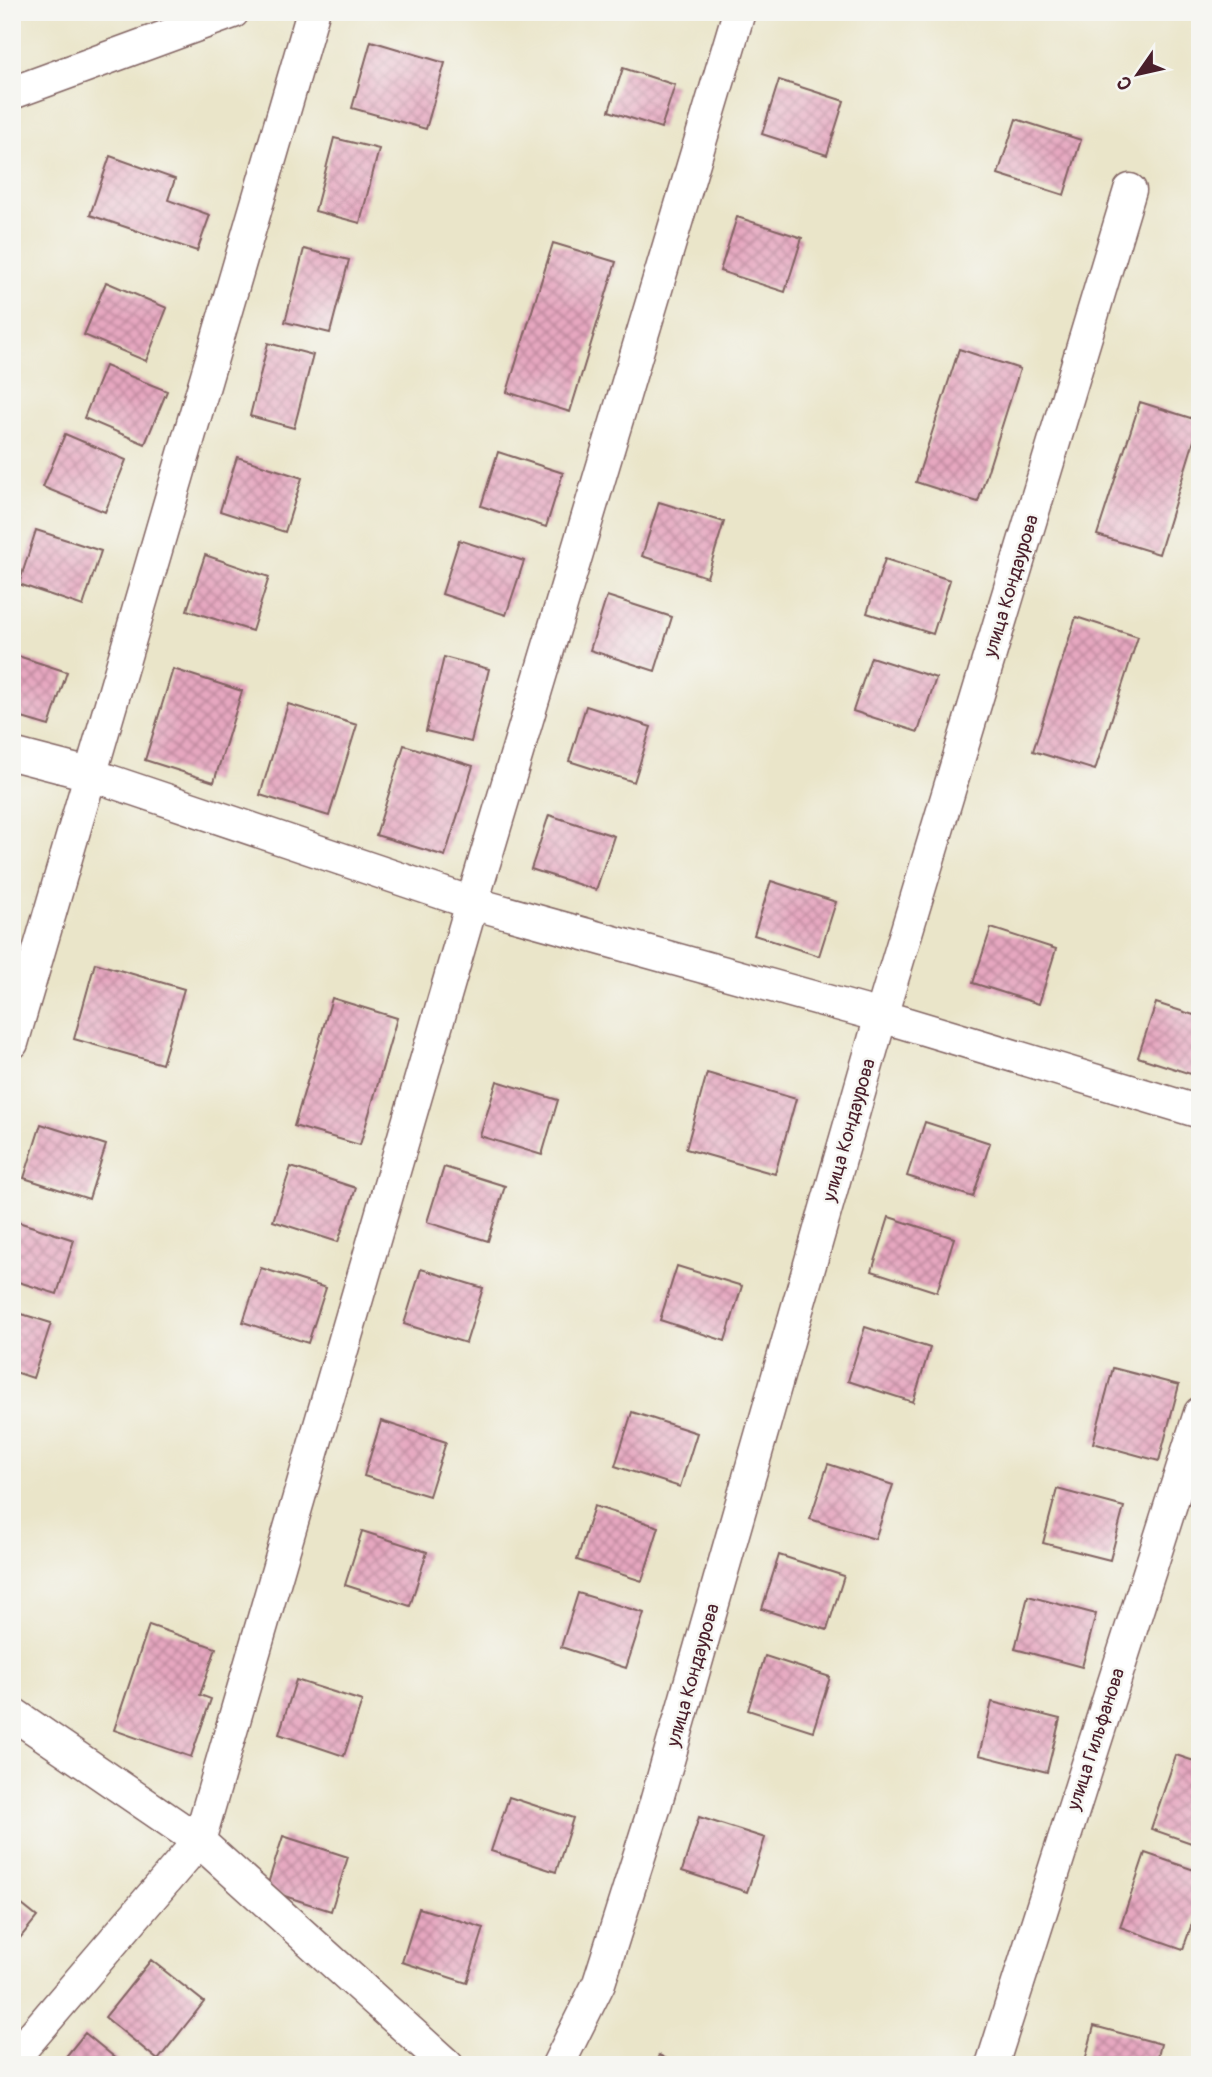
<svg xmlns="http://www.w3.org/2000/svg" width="1212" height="2077" viewBox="0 0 1212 2077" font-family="Pangolin,sans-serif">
  <defs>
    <pattern id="building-cross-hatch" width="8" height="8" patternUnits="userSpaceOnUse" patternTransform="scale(1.75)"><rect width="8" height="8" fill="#e6a7c0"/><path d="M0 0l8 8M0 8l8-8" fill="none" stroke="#bc879c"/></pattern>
  </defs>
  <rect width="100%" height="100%" fill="#f6f6f2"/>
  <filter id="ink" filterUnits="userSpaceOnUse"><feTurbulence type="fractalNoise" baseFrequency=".0143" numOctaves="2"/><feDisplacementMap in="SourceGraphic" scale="14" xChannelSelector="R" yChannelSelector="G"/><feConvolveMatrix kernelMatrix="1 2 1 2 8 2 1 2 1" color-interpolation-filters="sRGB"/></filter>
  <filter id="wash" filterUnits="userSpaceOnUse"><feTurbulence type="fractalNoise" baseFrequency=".00686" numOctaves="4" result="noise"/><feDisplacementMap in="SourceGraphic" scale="28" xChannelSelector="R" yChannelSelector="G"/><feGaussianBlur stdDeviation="1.57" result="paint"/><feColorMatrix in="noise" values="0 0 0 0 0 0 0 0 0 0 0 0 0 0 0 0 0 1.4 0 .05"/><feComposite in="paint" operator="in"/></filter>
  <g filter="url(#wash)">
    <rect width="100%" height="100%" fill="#eae5c9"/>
    <g id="blocks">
      <path fill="url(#building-cross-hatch)" d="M371,41l74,22 -19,66 -74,-21z
        M623,68l52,17 -14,43 -52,-17z
        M779,80l65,21 -17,54 -65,-21z
        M1016,119l65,21 -17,55 -66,-21z
        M334,138l45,11 -19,74 -45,-12z
        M110,156l65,23 -7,21 42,15 -13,36 -107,-36z
        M737,217l65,21 -17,54 -65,-21z
        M553,243l63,19 -46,150 -63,-20z
        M304,249l45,11 -19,73 -45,-11z
        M106,282l61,26 -21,53 -62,-26z
        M268,343l45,12 -19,73 -44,-12z
        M959,349l61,20 -42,133 -62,-20z
        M105,366l62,25 -22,53 -61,-26z
        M1140,402l60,19 -41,133 -62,-19z
        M65,434l61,26 -21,52 -62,-25z
        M498,452l65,21 -17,54 -65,-21z
        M237,457l65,21 -17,54 -65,-21z
        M659,502l65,20 -17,55 -65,-21z
        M36,530l65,21 -18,55 -64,-22z
        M459,540l65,21 -18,54 -64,-21z
        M205,555l64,22 -17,54 -65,-21z
        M885,559l65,21 -17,54 -66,-21z
        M607,596l65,21 -17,54 -65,-21z
        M1076,617l62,20 -43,133 -62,-19z
        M12,654l55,18 -18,54 -37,-11z
        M444,657l45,12 -18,73 -45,-11z
        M871,657l65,21 -18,54 -65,-21z
        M173,669l69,22 -28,91 -69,-22z
        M288,704l69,21 -28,91 -69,-21z
        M586,706l65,21 -17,55 -65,-21z
        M404,745l69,21 -28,90 -69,-21z
        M549,815l65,21 -18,54 -65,-21z
        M771,881l65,21 -17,54 -65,-21z
        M991,928l65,21 -17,55 -66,-21z
        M95,963l89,26 -22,75 -88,-25z
        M332,998l65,20 -37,127 -66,-19z
        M1156,1003l44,14v60l-62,-20z
        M707,1073l89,26 -21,75 -89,-25z
        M497,1081l61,19 -16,55 -62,-19z
        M925,1122l65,21 -17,54 -66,-21z
        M41,1124l65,21 -17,54 -65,-21z
        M291,1167l65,21 -18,54 -65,-21z
        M444,1167l61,19 -17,55 -61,-19z
        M889,1217l65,21 -17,54 -65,-21z
        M12,1220l62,20 -17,54 -45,-14z
        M677,1266l65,20 -17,55 -65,-21z
        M261,1268l65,20 -18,55 -65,-21z
        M421,1269l62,19 -17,55 -62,-19z
        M12,1311l39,12 -18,55 -21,-7z
        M865,1327l65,21 -17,54 -65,-21z
        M1113,1368l66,17 -20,76 -66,-18z
        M632,1412l65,21 -17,54 -65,-21z
        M381,1421l65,21 -17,54 -65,-20z
        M828,1464l65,21 -18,54 -65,-20z
        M1057,1489l67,18 -14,53 -67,-17z
        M594,1506l65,21 -17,54 -65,-21z
        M362,1531l65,21 -17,54 -65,-21z
        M779,1555l65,21 -17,54 -65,-21z
        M578,1593l66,20 -18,55 -65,-21z
        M1028,1596l68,18 -14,53 -67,-18z
        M149,1625l67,23 -16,47 11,4 -20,58 -77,-27z
        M765,1656l65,21 -17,54 -65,-21z
        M296,1680l66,21 -18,55 -65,-22z
        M992,1702l68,17 -13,53 -68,-17z
        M1176,1755l24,8v83l-49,-17z
        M509,1797l64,21 -17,54 -65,-21z
        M699,1817l66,21 -18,54 -65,-21z
        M283,1836l65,21 -17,54 -65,-21z
        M1145,1853l55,19v29l-17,48 -63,-22z
        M12,1897l25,20 -25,31z
        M419,1908l65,20 -17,55 -65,-21z
        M151,1960l53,42 -46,58 -53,-43z
        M1094,2026l67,18 -5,21h-72z
        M85,2033l39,32h-65z
        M659,2055l19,10h-24z"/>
    </g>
  </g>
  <g filter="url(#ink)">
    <use href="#blocks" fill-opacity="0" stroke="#826462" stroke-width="2"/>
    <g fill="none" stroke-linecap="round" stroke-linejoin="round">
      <g stroke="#826462" stroke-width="35">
        <path id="minor" d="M12,93l221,-81
          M12,754l77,20 383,129 409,113 319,96
          M12,1043l301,-1031
          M12,1713l187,128 248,224
          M12,2060l187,-219 273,-938 267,-891
          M558,2065l41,-82 56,-177 226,-790 249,-826
          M992,2065l208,-652"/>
      </g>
      <use href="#minor" stroke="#fff" stroke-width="32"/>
    </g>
  </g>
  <g text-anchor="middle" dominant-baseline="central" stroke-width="5" stroke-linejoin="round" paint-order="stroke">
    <g font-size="19" fill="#4a1f2b" stroke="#f6f6f2">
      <text transform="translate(1011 586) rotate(-73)">улица Кондаурова</text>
      <text transform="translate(849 1130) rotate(-74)">улица Кондаурова</text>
      <text transform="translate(693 1675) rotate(-74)">улица Кондаурова</text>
      <text transform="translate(1096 1739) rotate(-72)">улица Гильфанова</text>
    </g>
  </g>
  <rect width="1212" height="2077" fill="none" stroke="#f6f6f2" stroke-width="42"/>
  <g transform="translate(1138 74) rotate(236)" stroke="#f6f6f2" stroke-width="5" paint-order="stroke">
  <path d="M0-5L12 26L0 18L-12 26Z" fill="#4a1f2b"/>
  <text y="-10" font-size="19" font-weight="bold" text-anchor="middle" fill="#4a1f2b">С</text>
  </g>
</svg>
